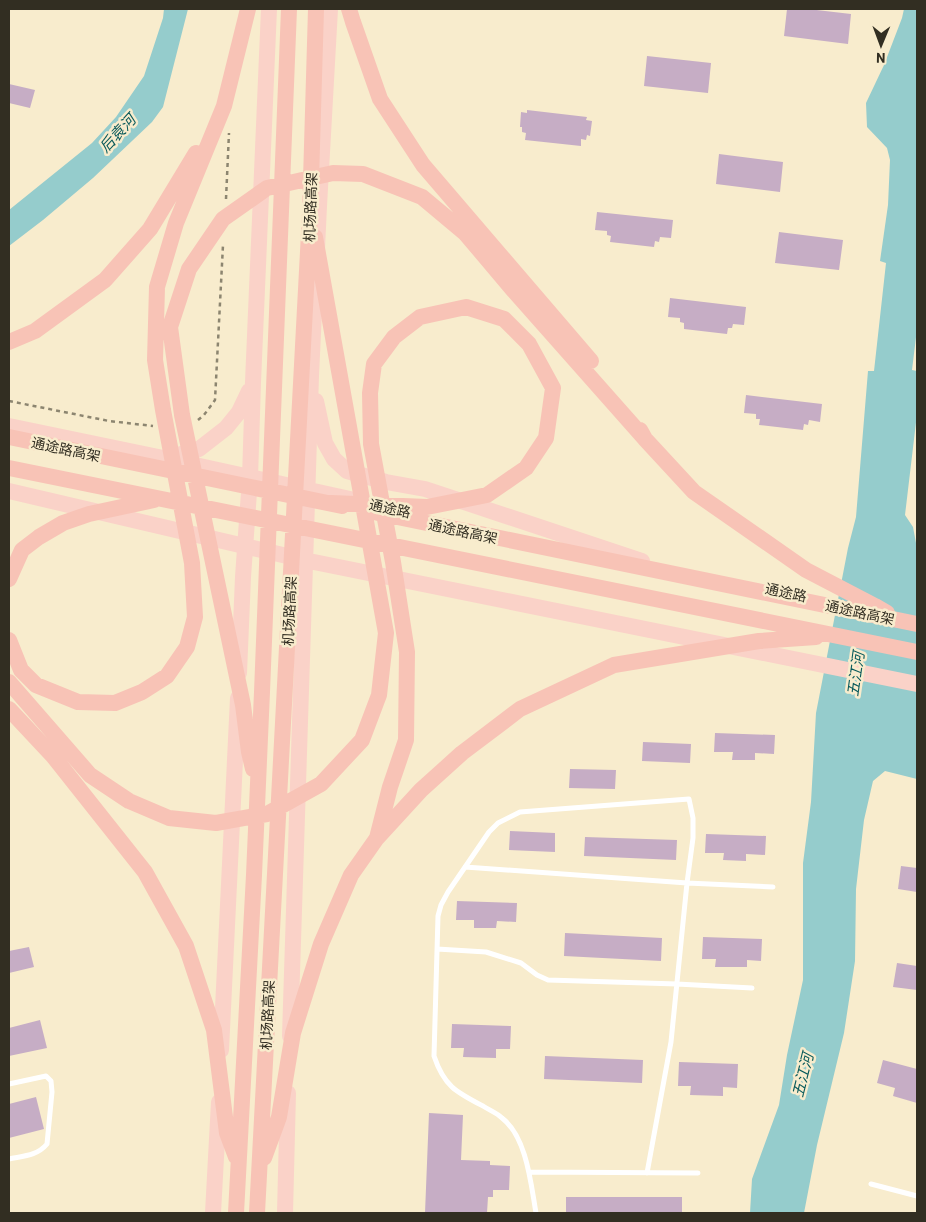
<svg xmlns="http://www.w3.org/2000/svg" width="926" height="1222" viewBox="0 0 926 1222" font-family="Barlow,'Noto Sans SC',sans-serif">
  <rect width="100%" height="100%" fill="#f8eccd"/>
  <path fill="#95cccc" d="M164,9h24l-25,98 -11,15 -59,56 -50,42 -34,26v-36l83,-67 24,-26 28,-41 19,-58z
    M904,9h13v320l-5,41 5,1v43l-12,101 8,12 3,16 1,2v234l-32,-8 -12,10 -9,39 -8,69 -1,72 -11,72 -27,112 -13,68h-54l2,-34 27,-74 8,-50 16,-75v-117l8,-61 5,-89 32,-165 8,-31 12,-146h6l12,-108 -6,-2 8,-56 2,-45 -3,-12 -20,-21 -1,-24 18,-38 18,-47z"/>
  <path fill="#c6adc5" d="M787,9h21l43,5 -3,30 -64,-8z
    M647,56l64,7 -3,30 -64,-7z
    M9,84l26,6 -5,18 -21,-5z
    M527,110l60,7 -1,3 6,1 -2,15 -3,-1 -1,5 -5,-1v7l-56,-6 1,-7 -4,-1v-5h-2l1,-15 6,1z
    M719,154l64,8 -3,30 -64,-8z
    M597,212l76,8 -2,18 -11,-1 -1,5 -4,-1 -1,6 -44,-5 1,-6 -4,-1v-4l-12,-1z
    M779,232l64,8 -4,30 -64,-7z
    M670,298l76,9 -2,18 -11,-1 -1,4h-4l-1,6 -43,-5v-6l-4,-1v-4l-12,-1z
    M746,395l76,9 -2,18 -11,-2 -1,5 -4,-1 -1,6 -44,-5 1,-6h-4v-5l-12,-1z
    M715,733l60,2 -1,19 -19,-1v7h-23l1,-8h-19z
    M643,742l48,2 -1,19 -48,-2z
    M570,769l46,1 -1,19 -46,-1z
    M510,831l45,2v19l-46,-2z
    M706,834l60,2 -1,19 -19,-1v7l-23,-1 1,-7h-19z
    M585,837l92,3 -1,20 -92,-4z
    M901,866l16,2v24l-19,-3z
    M457,901l60,2 -1,19 -19,-1 -1,7h-22v-8h-18z
    M565,933l97,5 -1,23 -97,-5z
    M703,937l59,2 -1,22 -14,-1v7h-32l1,-8h-14z
    M29,947l5,20 -25,6v-22z
    M897,963l20,3v24l-24,-3z
    M40,1020l7,28 -38,8v-28z
    M452,1024l59,2 -1,23h-14v9l-33,-1 1,-9h-13z
    M545,1056l98,4 -1,23 -98,-4z
    M883,1060l34,9v34l-24,-7 2,-8 -18,-5z
    M679,1062l59,2 -1,24 -14,-1v9l-33,-1 1,-9h-13z
    M36,1097l8,32 -35,9v-34z
    M429,1113l34,2 -2,45 29,1v4l20,1 -1,24h-16v7h-5l-1,16h-62z
    M566,1197h116v16h-116z"/>
  <g fill="none" stroke-linecap="round" stroke-linejoin="round">
    <path stroke="#8c8570" stroke-width="2.5" stroke-dasharray="4 4" stroke-linecap="butt" d="M226,199l3,-66
      M9,401l100,20 44,5
      M198,420l6,-5 11,-15 8,-155"/>
    <path stroke="#fff" stroke-width="5" d="M465,867l222,16 86,4
      M437,949l49,3 35,11 16,12 11,5 129,4 75,4
      M9,1084l37,-8 5,5 1,11 -5,52c-10,12 -24,12 -38,15
      M529,1172l169,1
      M871,1184l46,12
      M536,1213c-5,-28 -9,-76 -34,-95 -5,-5 -13,-8 -19,-12 -27,-14 -39,-20 -49,-50l4,-140 3,-11 7,-13 41,-60 9,-9 22,-11 169,-13 4,19v20l-6,45 -16,159 -24,131"/>
    <path stroke="#fad2c8" stroke-width="16" d="M316,401l9,42 9,16 13,12 39,11 39,7 217,72
      M9,426l159,33 182,40
      M178,455l21,-6 27,-21 13,-16 10,-21
      M9,491l295,69 613,124
      M239,673l4,-96 7,-99 3,-96 16,-373
      M290,1036l21,-660 8,-170 11,-197
      M221,1050l17,-352
      M213,1213l6,-111
      M285,1213l3,-120"/>
    <path stroke="#f8c3b6" stroke-width="16" d="M349,9l4,13 27,77 43,66 168,196
      M9,342l26,-11 70,-51 45,-51 46,-76
      M640,430l5,9 49,53 112,78 69,36 12,7
      M9,437l333,69
      M9,468l908,184
      M331,503l96,4 60,-12 39,-27 20,-30 7,-50 -24,-44 -25,-25 -38,-12 -46,10 -26,20 -20,27 -4,29 1,51 22,118 14,90 -1,88 -16,47 -13,51
      M378,513l539,111
      M9,579l13,-29 17,-13 24,-14 26,-9 65,-14
      M9,640l12,30 15,15 42,17 37,1 27,-11 25,-16 20,-29 8,-30 -3,-54 -29,-153 -8,-50 2,-73 19,-64 48,-117 24,-97
      M9,682l81,93 39,26 40,17 47,5 51,-9 54,-30 41,-44 17,-45 7,-62 -71,-396
      M9,709l44,47 92,116 41,74 28,84 13,103 9,24
      M253,769l-4,-17 -6,-47 -61,-290 -12,-88 19,-58 34,-50 44,-31 66,-15 30,1 59,23 43,36 49,58 131,148
      M264,1158l15,-41 14,-84 28,-89 30,-69 26,-37 44,-48 41,-37 58,-44 94,-44 145,-24 57,-4
      M236,1213l18,-338 8,-183 27,-683
      M257,1213l53,-999 6,-205"/>
  </g>
  <g text-anchor="middle" dominant-baseline="central" stroke-width="5" stroke-linejoin="round" paint-order="stroke">
    <g font-size="14" fill="#322e22" stroke="#f8eccd">
      <text transform="translate(310 207) rotate(-88)">机场路高架</text>
      <text transform="translate(66 449) rotate(12)">通途路高架</text>
      <text transform="translate(390 508) rotate(12)">通途路</text>
      <text transform="translate(463 531) rotate(12)">通途路高架</text>
      <text transform="translate(786 592) rotate(12)">通途路</text>
      <text transform="translate(289 611) rotate(-87)">机场路高架</text>
      <text transform="translate(860 612) rotate(12)">通途路高架</text>
      <text transform="translate(267 1015) rotate(-87)">机场路高架</text>
    </g>
    <g font-size="15" font-style="italic" fill="#07595a" stroke="#f8eccd">
      <text transform="translate(117 133) rotate(-47)">后袁河</text>
      <text transform="translate(855 674) rotate(-82)">五江河</text>
      <text transform="translate(802 1075) rotate(-76)">五江河</text>
    </g>
  </g>
  <rect width="926" height="1222" fill="none" stroke="#322e22" stroke-width="20"/>
  <g transform="translate(881 45) rotate(181)" stroke="#f8eccd" stroke-width="4" paint-order="stroke">
  <path d="M0-4L9 19L0 12L-9 19Z" fill="#322e22"/>
  <text y="-8" font-size="14" font-weight="bold" text-anchor="middle" fill="#322e22">N</text>
  </g>
</svg>
